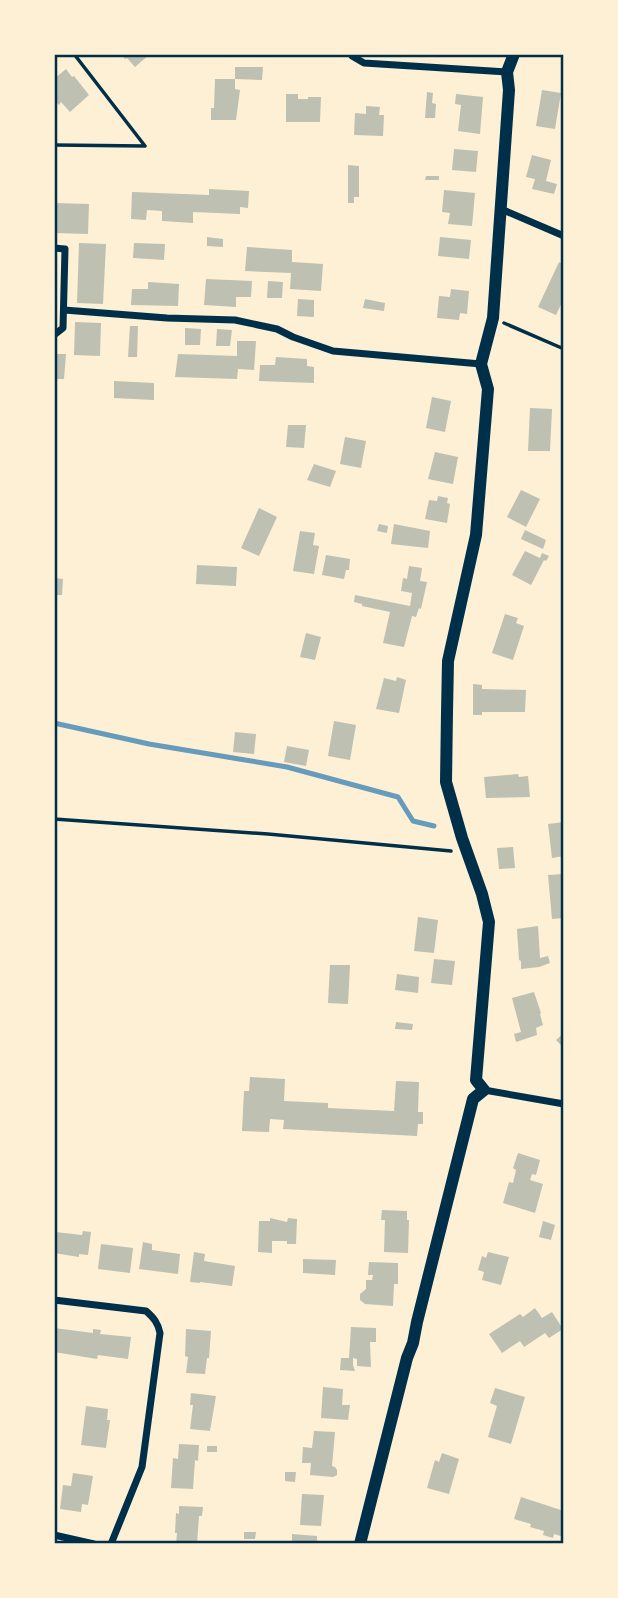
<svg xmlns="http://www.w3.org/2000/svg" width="618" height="1598" viewBox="0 0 618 1598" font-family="'DejaVu Sans',sans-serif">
  <rect width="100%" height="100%" fill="#fdf0d5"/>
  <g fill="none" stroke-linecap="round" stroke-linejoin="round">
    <path stroke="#669bbc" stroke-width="5" d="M54,723l95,21 138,23 111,30 15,24 21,5"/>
  </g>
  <path fill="#bec0b2" d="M121,54h29l-15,13 -8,-9 -2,1z
    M235,67h28l-1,13 -27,-1z
    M66,69l6,8 2,-1 15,19 -19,17 -9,-10 -2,3 -5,-5v-21z
    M215,79h20v10l5,1 -4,30h-25v-12h3z
    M542,90l19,3 -6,36 -19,-3z
    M427,92l6,1 -1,10 4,1 -1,14h-10z
    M286,94h12v5h10v-2h13l-1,25h-34z
    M456,94l27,3 -3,37 -22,-3 3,-26 -6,-1z
    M366,106l14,1 -1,8h5l-1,21 -29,-1 1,-22 11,1z
    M454,149l24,2 -2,21 -24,-2z
    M532,155l19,5 -5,21 11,3 -3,10 -22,-5 3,-10 -9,-2z
    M348,165l11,1v31h-5v6h-6z
    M426,176h13v4h-14z
    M209,189l40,2 -1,17 -8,-1v7l-47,-2v11l-31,-2v-10l-15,-1 -1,10 -15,-1 1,-27 77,3z
    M444,190l31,3 -3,33 -24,-2 2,-11 -8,-1z
    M54,203l35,1 -1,30 -34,-1z
    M207,237l16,2v8l-16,-1z
    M440,237l31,3 -2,19 -31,-3z
    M79,243l27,1 -3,60 -26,-1z
    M134,243l31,1 -1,16 -31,-2z
    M247,247l45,3v12l31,2 -2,27 -31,-2 1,-16 -46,-2z
    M559,262l5,3v33l-8,17 -18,-8z
    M206,279l46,2 -1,16h-15v10l-32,-2z
    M268,281l15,1 -1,16h-15z
    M148,282l31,2 -1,22 -47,-1 1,-16h16z
    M451,289l18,2 -2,23 -7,-1 -1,7 -22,-2 2,-22 11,1z
    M298,299l16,1v17l-17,-1z
    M365,299l20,4 -1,8 -21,-3z
    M75,322l26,1 -1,33 -26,-1z
    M130,326h8l-1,31h-9z
    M185,328l16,1 -1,16h-15z
    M217,329l15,1 -2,16h-14z
    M237,341h19l-2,29 -16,-1 -1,10 -62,-2 3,-23 59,2z
    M54,354h12l-2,25h-10z
    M276,357l31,2v7l7,1v16l-55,-2 1,-16h15z
    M114,381l40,2v17l-40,-2z
    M432,397l19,4 -6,31 -19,-4z
    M530,408l22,1 -2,42h-22z
    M288,425h18l-2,23 -18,-1z
    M345,437l21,4 -5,27 -21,-4z
    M435,452l23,5 -5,27 -25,-5z
    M314,464l22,7 -6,16 -23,-7z
    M521,490l19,9 -14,28 -19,-10z
    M438,496l10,2 -1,5 3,1 -3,19 -22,-4 4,-19 8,1z
    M259,508l18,9 -18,39 -18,-8z
    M379,524l9,2 -1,7 -10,-2z
    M394,524l36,7 -2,17 -37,-4z
    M525,530l21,10 -3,9 -22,-10z
    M300,531l15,2 -2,12 6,1 -5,28 -21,-3z
    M525,551l15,7 2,-5 7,3 -3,5 -2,-1 -13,25 -19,-10z
    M326,555l24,4 -1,11h-3l-2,9 -22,-4z
    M197,565l40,2 -1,19 -40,-2z
    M409,566l13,2 -2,13 7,1 -6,27 -2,-1 -3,9 -4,-1 -8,31 -21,-4 7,-31 -28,-6v-2l-8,-2 1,-7 55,11 2,-13 -11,-2 2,-13 4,1z
    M54,578l9,1 -1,16h-8z
    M505,614l13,4 -2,5 8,3 -11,34 -21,-7z
    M306,633l15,4 -6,23 -15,-3z
    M397,677l9,3 -7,33 -23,-4 8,-31 12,3z
    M473,684l9,1v4l44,1 -1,22h-43v3h-9z
    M334,721l22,4 -6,35 -22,-4z
    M235,732l21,2 -2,20 -21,-2z
    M287,746l22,4 -3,16 -22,-4z
    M518,774l1,3 9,-1 2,21 -44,1 -2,-21z
    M564,822v34l-12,2 -4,-34z
    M513,847l2,21 -16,1 -2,-21z
    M564,874v44l-12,1 -4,-44z
    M418,917l20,3 -4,33 -20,-2z
    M538,926l2,32 8,-2 2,7 -11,4 -18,2v-8l-2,-1 -2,-31z
    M434,959l21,2 -3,24 -21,-2z
    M330,965h20l-2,39 -20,-1z
    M397,974l22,3 -1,16 -23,-3z
    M534,992l7,21 -1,1 3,11 -7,3 1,7 -21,7 -2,-8 7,-2 -9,-34z
    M396,1022l17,2 -1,6 -17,-1z
    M564,1033v15l-8,-8z
    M250,1077l35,2 -1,22 44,2v5l66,3 2,-30 23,1 -1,30h5v12h-5l-1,12 -134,-7 1,-9 -14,-1 -1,13 -27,-1 2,-40h5z
    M518,1153l22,7 -4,15 -4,-1 -2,6 13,4 -8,29 -32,-10 6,-21 4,1 3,-13 -3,-2z
    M382,1210l25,1v9h2l-1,33 -24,-1 1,-32h-4z
    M270,1218l17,4 1,-4 9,1 -1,25h-9v-3h-15v12l-14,-1 1,-31h11z
    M543,1221l12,4 -4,15 -12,-3z
    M83,1231l8,1 -3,23 -9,-1v3l-25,-4 1,-21 27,3z
    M143,1242l9,2v6l28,4 -2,20 -39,-5z
    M101,1244l32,4 -3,25 -32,-4z
    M194,1252l11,2 -1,7 31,5 -3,20 -32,-4v1l-10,-1z
    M488,1252l21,5 -8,28 -19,-5 2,-8 -6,-2 4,-14 4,2z
    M303,1259l33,1 -1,15 -32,-2z
    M369,1262l29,1v21h-4l-1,22 -28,-2 -5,-4v-6l6,-5v-9h6l1,-5h-5z
    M535,1308l7,10 10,-6 11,17 -14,9 -4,-5 -21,14 -4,-6 -18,12 -13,-19 31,-20 3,3z
    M351,1327l25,1v14h-6l1,25 -14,-1v-7l-4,-1v7l2,6 -15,-1 1,-12h8z
    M54,1328l39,5v-4l8,1 -1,4 31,3 -3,22 -30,-4 -1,4 -43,-7z
    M186,1329l25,2 -2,27h-2l-2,16 -19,-1 2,-16 -3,-1z
    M323,1387l20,2 -1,16h8l-2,15 -27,-2z
    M495,1388l30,9 -14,47 -23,-7 9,-31 -7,-3z
    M191,1393l25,3 -6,35 -20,-2 3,-24h-3z
    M86,1406l22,3 -1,11h3l-4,28 -25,-3z
    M314,1431l21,1 -3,34 3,1 2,3v5l-4,2 -23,-2 1,-12h-9l1,-16 9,1z
    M179,1444l20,1 -1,16 -3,-1 -2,29 -22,-1 2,-30 5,1z
    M207,1446h10v6h-10z
    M442,1453l17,6 -10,35 -22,-6 8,-28 4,2z
    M285,1472h11l-1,10 -10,-1z
    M73,1473l20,3 -5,29 -6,-1 -1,8 -21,-3 3,-24 8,1z
    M302,1494l22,1 -3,31 -21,-1z
    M521,1497l43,14v26l-10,-3 -1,4 -10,-3 1,-4 -14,-4 1,-3 -17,-5z
    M179,1506l24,1 -1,9h-3l-2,28h-21l1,-11h-2l1,-20 3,1z
    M244,1532h12l-1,7h-11z
    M292,1534l25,2v8h-25z"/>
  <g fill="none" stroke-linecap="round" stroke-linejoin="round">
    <path stroke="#003049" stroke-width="3.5" d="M74,54l71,92
      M54,145l91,1
      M504,323l60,26
      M54,819l214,15 183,17"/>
    <path stroke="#003049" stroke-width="7" d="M351,54l1,2 12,7 143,9
      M501,209l63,27
      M54,248l11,1 -2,79 -9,7
      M64,310l103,8 68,2 42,9 16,8 40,14 148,13
      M484,1090l80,14
      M54,1300l92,11c8,7 12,12 14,22l-18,134 -31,77
      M54,1535l40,9"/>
    <path stroke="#003049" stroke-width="12" d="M360,1544l47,-186 6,-15 4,-21 56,-223 11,-9 -8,-10 13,-158 -7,-28 -20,-56 -16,-56 1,-70 1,-51 28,-126 12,-146 -7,-25 12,-46 16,-228 -2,-18 7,-18"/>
  </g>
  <rect width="618" height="1598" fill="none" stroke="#fdf0d5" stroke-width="112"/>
  <rect x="56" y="56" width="506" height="1486" fill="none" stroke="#003049" stroke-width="2.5"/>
</svg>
